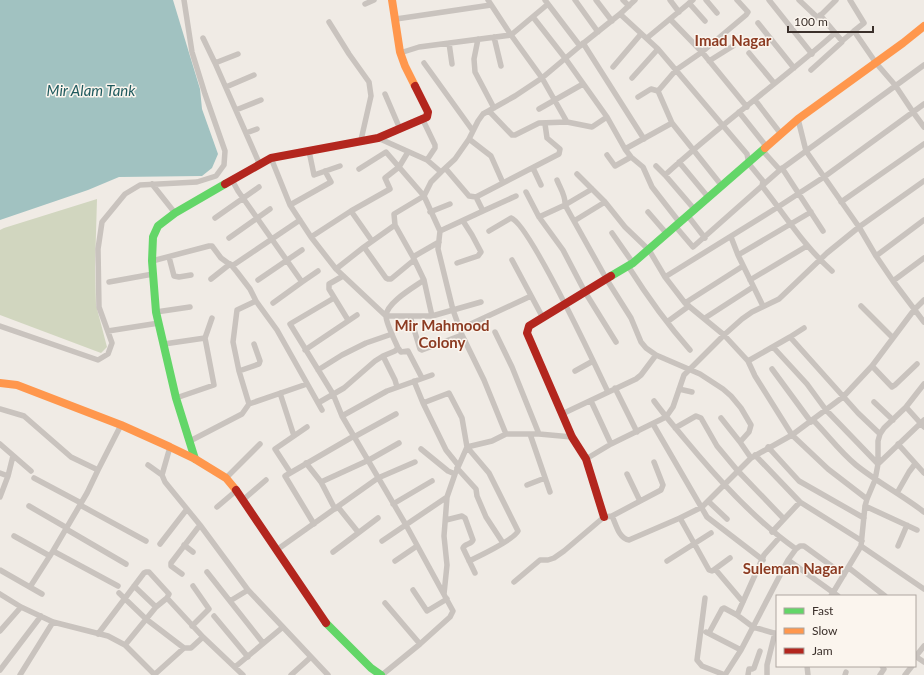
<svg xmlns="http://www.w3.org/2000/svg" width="924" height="675" viewBox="0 0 924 675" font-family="Lato,sans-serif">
  <rect width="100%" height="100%" fill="#f0ebe5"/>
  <path fill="#d1d6bf" d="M97,199l-2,68 1,38 11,42 -6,6 -101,-38v-85l4,-2z"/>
  <path fill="#a1c2c1" d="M0,0h173l27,89 2,20 16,45 -6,14 -10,8 -83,1 -31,13 -88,30z"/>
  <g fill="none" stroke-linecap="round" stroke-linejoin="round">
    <path stroke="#c9c3be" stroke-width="5.5" d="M488,0l23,35 31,43 25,44
      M545,0l35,46
      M575,0l23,32
      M596,0l16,21
      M623,0l6,6
      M670,0l9,12
      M706,0l11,13
      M769,0l43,54
      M799,0l19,18 18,-18
      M850,0l14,23 -10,8 22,32 19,22 18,27 11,15
      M689,3l16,18
      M365,4l9,-4
      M620,14l38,35 89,105 2,10 14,17 -1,5c23,29 42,60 70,85
      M820,15l22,26 12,-10
      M533,17l32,41 42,59 18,32 6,8 12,10 9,20 28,36
      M396,19l95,-14
      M670,19l32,33 45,55
      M329,22l20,32 20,28 2,14 -10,44
      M758,23l36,45
      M494,37l7,29
      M203,38l12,25 45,102
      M647,38l46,-38
      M478,39l-4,20 1,13 19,36
      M449,43l3,21
      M583,43l61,96
      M400,53l19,-6 92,-12 37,-31
      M749,53l25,30
      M709,61l24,-15
      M215,63l23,-9
      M424,63l49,68
      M613,67l28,-33
      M811,70l31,-28v-1
      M632,78l26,-29
      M226,87l28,-12
      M385,94l15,35
      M638,97l13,-8 7,2
      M755,100l26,34
      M539,109l44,-25
      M236,110l25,-10
      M489,111l23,24h3l24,-12 28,-1 25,5 15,-10
      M739,112l27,34
      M422,118l13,27v3l-8,12
      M798,119l8,32 53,76 17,29 17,25 31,41
      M246,133l11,-4
      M378,138l49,22 14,12 14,-13 14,-20 9,-18 5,-7 32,-18 27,-18 38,-32 40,-32 15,-14
      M469,139l22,17 12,27
      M625,149l47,-26
      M762,150l18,20
      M309,151l5,24 26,-9
      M607,155l8,11 16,-9
      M271,158l19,47 21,32 25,32 50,47h46l49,-14
      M679,162l29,35
      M656,166l9,9
      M533,168l8,17
      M782,168l41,63
      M359,169l27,-17 38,44 16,35 43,-20 -7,-14
      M446,169l23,27 7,1 83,-43 1,-5 -13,-11 -2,-14
      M577,174l28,28 20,25 24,23 16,27 20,26 39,32 24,26 7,15 37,59 36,34 39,30
      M232,180l6,11 64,91 -29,21
      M152,184l23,29
      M722,186l-50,-63 -14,-32 18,-21 26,-18 44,-37 2,-3 -11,-12
      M592,189l-27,16 42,75 24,38 10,24 5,6 10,7 44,19 23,15 8,7 10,12 10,17 -2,7 -9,10
      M526,192l13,25 24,33 22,42 31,50
      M841,202l83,-58
      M290,205l41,-23 -6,-11
      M695,210l-30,-35c54,-50 115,-93 170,-142
      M351,211l21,30
      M483,211l33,-15
      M430,212l20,-8
      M648,212l19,22
      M688,216l17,22
      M539,217l26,-12c1,-9 -5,-17 -8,-25
      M215,218l44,-31
      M574,221l31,-19
      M676,227l17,20 87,-77 144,-105
      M440,231l-2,18 15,61 9,25 22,45 22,54
      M489,231l22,-13c18,5 85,149 97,174
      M612,233l21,30
      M311,237l40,-26 39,-22 -5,-11 14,-11 9,-15
      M731,237l7,18 25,51
      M229,238l41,-29
      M364,247l22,31 2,1h3l23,-19
      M738,255l73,-43
      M876,256l48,-36
      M169,257l5,19 5,1 12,-2
      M413,257l-18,-32 -1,-11 30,-18 7,-14 10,-10
      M512,260l31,58
      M152,261l57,-15h3l9,12 11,8 5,6 13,17 6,12 21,29 45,80
      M457,263l21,-7 3,-4 -9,-17 -9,-14
      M232,266l68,-46
      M628,266c19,30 39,58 62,84
      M336,269l28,-22 31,-22
      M343,276l-14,8v5l19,31
      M665,277l113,-70 46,-30 100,-73
      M211,279l19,-15
      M258,280l44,-30
      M424,280l8,36
      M750,280l57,-34
      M893,281l31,-23
      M109,282l44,-8
      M302,282l16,-11
      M334,298l-44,26 43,70 9,22 64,109 47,86 -3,6 -30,27 -38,31
      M685,303l58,-37
      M861,306l32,32
      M156,312l34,-5
      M410,316l10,33 2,1 40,-15
      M705,318l48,-31
      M667,322l22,-16
      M0,326l98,34 10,-6 4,-11 -13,-36 -1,-58 4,-27 23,-28 15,-9 57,-3 19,-6 8,-11 1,-14 -20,-57 -13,-42 -8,-52
      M460,329l71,-33
      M108,331l51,-8
      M495,332l17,35 27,67
      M790,337l14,-9
      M164,344l41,-6
      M773,347l34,37 19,26 52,54 46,-44
      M398,348l3,4 7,-1 14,27
      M305,350l52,-35
      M383,356l12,24 2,7
      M748,361l42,-24 68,76 22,21
      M872,366l20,21 3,-2 22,-21
      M772,369l39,53
      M318,370l24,-15 24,-12 26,-9
      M239,371l20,-7 1,-3 -6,-17
      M575,371l18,-10
      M414,381l9,22 26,-10 13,25 5,29 22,26 29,58c-4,9 -39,25 -49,30
      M615,388l22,44
      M679,389l13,3
      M280,393l14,43
      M176,398l38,-13 -9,-47 7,-20
      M591,401l20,43
      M654,401c14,19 30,37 45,55 29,34 60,67 97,93
      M874,402l19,18
      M318,403l26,-15 31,-27 8,-5 12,-5 3,-3c-3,-7 -12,-25 -12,-32 0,-13 28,-29 38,-36l-11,-23 26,-15
      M423,403l23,47 12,15
      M249,404l-10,-33 -6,-29 4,-32 19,-9
      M906,407l18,20
      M0,409l24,7 47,41 27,13
      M562,414l74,-35 5,-4 15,-20
      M342,416l45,-25 45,-16
      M721,418l19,24 11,16
      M813,420c14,14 27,32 43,45 21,17 46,30 68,47
      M653,424l54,93 56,43
      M675,428l21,-12 5,2 16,28 20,24 47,49
      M530,434l20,58
      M354,437l42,-23
      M190,441l52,-27 7,-10 58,-20
      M0,444l31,27
      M898,444l26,29
      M170,447l-8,28 3,7 35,43 48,65 80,85
      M768,447l31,34 65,37
      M421,449l27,22 7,3
      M755,455l45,47 62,39
      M586,459l25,-15 55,-27 7,-10 11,-32 40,-40 18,-16 10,-7 27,-13 48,-46 32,-26 65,-46
      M306,463l15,19 14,27
      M148,465l14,10
      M457,468l19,21 1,7 9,21 17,26
      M290,472l-15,-23 32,-22
      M0,473l8,3
      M627,474l13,27
      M34,478l47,25
      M226,478l34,-34
      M321,482l48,-22 30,-17
      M527,485l18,-7
      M897,493l12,-21 6,-8
      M0,497l8,-21 5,-20
      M244,499l22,-19
      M708,501l19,18
      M393,504l39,-23
      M80,505l66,36
      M29,506l38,22
      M865,506l52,24
      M217,507l20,-17
      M338,507l20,25
      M612,516c4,8 7,23 17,24l51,-22 22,-11 49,-49 41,-23 51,-38 29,-31 42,-56 10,-10
      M680,518l29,52 3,1 3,-2 28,33
      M446,520l16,-4 3,2 8,22c-2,5 -8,3 -10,8l12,25
      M314,524l-29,-48 69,-40
      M66,529l60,35
      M772,532l28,-30
      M14,536l36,20
      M382,541l65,-44
      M160,544l27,-35
      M184,545l9,7
      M861,546l63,43
      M898,546l9,-21
      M278,549l100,-71 37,-16
      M333,552l45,-34
      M788,560l50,36
      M395,561l22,-15
      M667,561l44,-28
      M849,568l36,28
      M715,569l15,-11
      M0,570l42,24
      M207,572l56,71
      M182,574l-11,-8v-3l29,-38
      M514,582l26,-22h8l6,-2 10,-7 40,-34 8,-1 49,-26 2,-5 -9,-23
      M118,586l-65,-35 34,-58 11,-23 23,-45
      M134,586l22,21
      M30,587l23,-36
      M413,590l14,21 20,-12
      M119,593l27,26 38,29h7l12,-11
      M0,594l21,13 32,15 55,14 17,9 30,30
      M444,594l3,-29 -3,-29 3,-39 8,-23 12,-27 25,-6 14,-7h33l33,3
      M831,596l30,-50 4,-40 2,-7 8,-19 3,-16v-23l2,-7 4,-6 22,-21 18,-23
      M705,598l-8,62 5,6 23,9
      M230,601l18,-11
      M385,603l35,41
      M737,615l27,-60 15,-17
      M214,616l34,41
      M192,626l17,-17 -16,-23
      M0,631l21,-24
      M706,632l35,18
      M709,633l13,-24 2,-1 13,7 16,12 24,7
      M98,634l46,-61 2,-1h3l20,22 -2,4 36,39 40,38
      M125,645l31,-38 11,-9
      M915,656l9,6
      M916,656l8,-10
      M807,666l1,9
      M235,667l48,-40
      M0,670l41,-54
      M20,675l33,-53
      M154,675l30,-27
      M291,675l20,-18
      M725,675l16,-25 47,-90 8,-11 4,-3h4l40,29
      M748,675l1,-6h3l2,-1 6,-17
      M767,675v-10l8,-32
      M845,675l1,-3
      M880,675l4,-6 -2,-3
      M905,675l7,-9"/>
    <path stroke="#63d668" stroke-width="8" d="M611,276l22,-13 132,-115
      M195,459l-19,-61 -20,-86 -4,-51 1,-24 5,-11 17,-13 50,-29
      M326,623l45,45 10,7"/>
    <path stroke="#ff974d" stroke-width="8" d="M392,0l8,52 5,14 10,20
      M765,148l33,-29 105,-76 21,-17
      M0,383l17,2 104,40 49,22 25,12 31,19 10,12"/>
    <path stroke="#b3261e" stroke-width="8" d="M225,184l46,-26 107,-20 49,-21 1,-5 -13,-26
      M236,490l90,133
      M604,517l-18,-58 -14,-22 -45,-104 2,-7 82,-50"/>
  </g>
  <g text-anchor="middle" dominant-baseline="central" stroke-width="3" stroke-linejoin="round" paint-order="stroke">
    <g font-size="15" font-weight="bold" fill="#8c3b22" stroke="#fbf5ee">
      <text x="733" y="40">Imad Nagar</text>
      <text x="442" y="325">Mir Mahmood<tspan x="442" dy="17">Colony</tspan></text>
      <text x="793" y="568">Suleman Nagar</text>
    </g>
    <g font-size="15" font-style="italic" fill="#1f5a5e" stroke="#fbf5ee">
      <text x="91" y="90">Mir Alam Tank</text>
    </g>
  </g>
  <rect x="776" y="595" width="140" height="72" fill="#fbf5ee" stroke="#aea6a0"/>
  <rect x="784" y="608" width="20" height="6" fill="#63d668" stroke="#aea6a0"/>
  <text x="812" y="615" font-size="12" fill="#3b302b">Fast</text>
  <rect x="784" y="628" width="20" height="6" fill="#ff974d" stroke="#aea6a0"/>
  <text x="812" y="635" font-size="12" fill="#3b302b">Slow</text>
  <rect x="784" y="648" width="20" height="6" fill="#b3261e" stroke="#aea6a0"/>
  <text x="812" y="655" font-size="12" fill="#3b302b">Jam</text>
  <path d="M788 26v6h85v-6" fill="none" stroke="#3b302b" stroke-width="2"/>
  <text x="794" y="26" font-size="12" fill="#3b302b" stroke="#fbf5ee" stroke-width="3" paint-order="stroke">100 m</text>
</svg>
